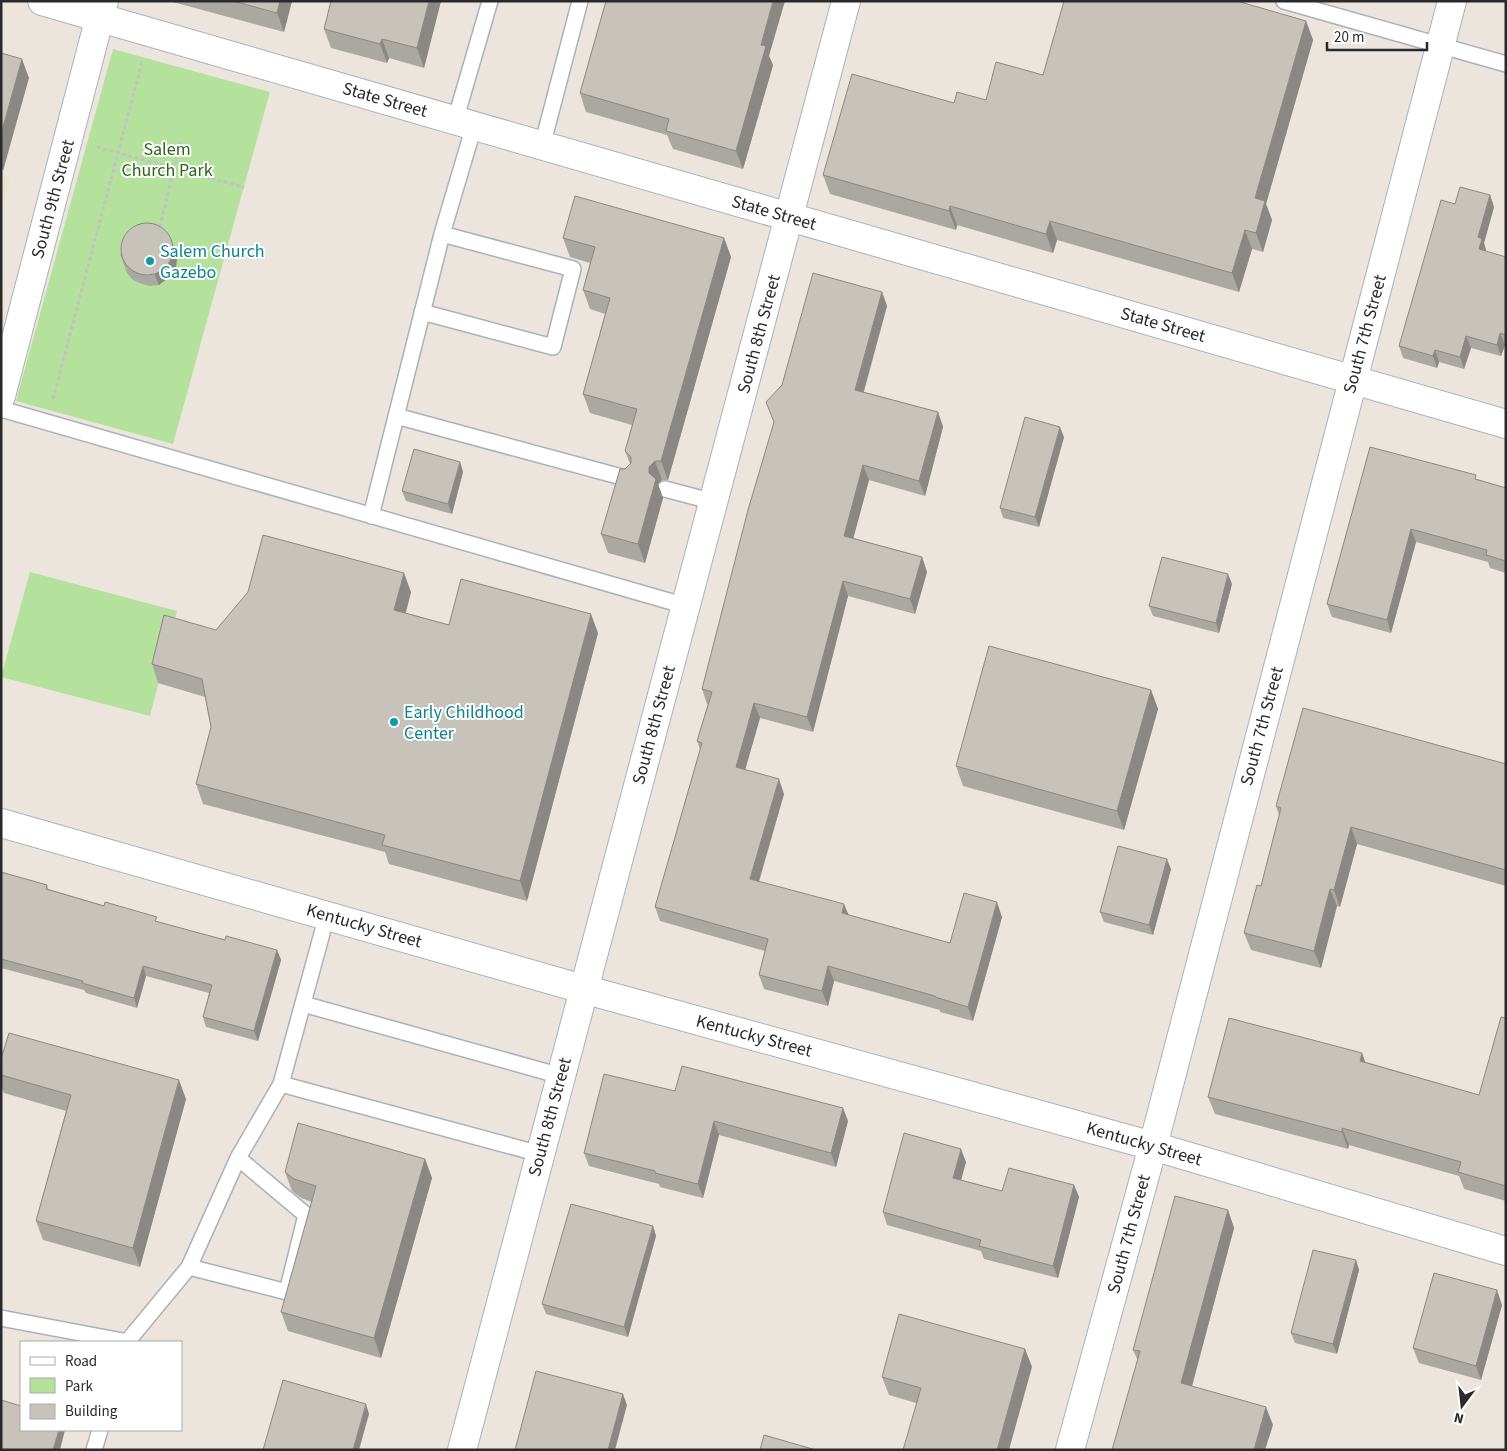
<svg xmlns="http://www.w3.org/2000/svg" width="1507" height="1451" viewBox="0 0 1507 1451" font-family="'Source Sans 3',sans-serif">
  <rect width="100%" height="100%" fill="#ece5dd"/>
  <path fill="#ede2cd" d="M1,176l9,2 -9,33z"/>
  <path fill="#b4e19b" d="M113,49l157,43 -97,352 -157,-43z
    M30,572l147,39 -27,105 -149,-39z"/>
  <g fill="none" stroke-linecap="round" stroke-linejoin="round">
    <g stroke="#adb0ba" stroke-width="18">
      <path id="lane" d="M1284,1l222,63
        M455,121l35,-120
        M542,146l38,-145
        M422,312l131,35 20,-78 -131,-35
        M1,409l685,197
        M396,416l233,63
        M665,489l49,13
        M371,516l71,-282 32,-108
        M303,1004l258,72
        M281,1084l46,-169
        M189,1267l98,25 19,-77 -68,-57
        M1,1318l127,24
        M127,1342l62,-75 49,-109 43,-74 259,70
        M94,1450l6,-20"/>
    </g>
    <g stroke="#adb0ba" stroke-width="30">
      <path id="street" d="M1,396l103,-395
        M1,823l582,166 570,157 353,105
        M1070,1450l83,-304 299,-1145"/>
    </g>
    <g stroke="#adb0ba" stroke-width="30">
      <path id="secondary" d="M42,1l1464,423
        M462,1450l384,-1449"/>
    </g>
    <path stroke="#c3c3c3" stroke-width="3" stroke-dasharray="4 2.5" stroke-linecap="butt" d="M180,142l-6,26 70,19
      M97,147l77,21 -15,63
      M53,399l89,-337"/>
    <use href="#lane" stroke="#fff" stroke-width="15"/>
    <use href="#street" stroke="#fff" stroke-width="28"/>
    <use href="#secondary" stroke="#fff" stroke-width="28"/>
  </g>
  <path fill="#aba8a1" d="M169,1h123l-8,31z
    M441,1l-17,67 -35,-10 -2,5 -56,-15 -7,-19z
    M1306,21l7,19 -47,164 6,16 -9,32 -11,-3 -13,43 -182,-52 -4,13 -96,-28 -1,5 -126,-36 -7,-19 131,-72 32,-3 57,-25z
    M769,56l4,9 -30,104 -70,-20 -6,-14 -81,-23 -6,-19z
    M1490,195l4,12 -10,36 2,8 20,6v88h-1l-4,11 -30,-8 -7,21 -25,-7 -2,6 -34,-10 -4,-12 56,-142z
    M563,238h161l7,19 -63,223h-6l-4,4 5,14 -18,65 -37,-10 -7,-19 24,-65 5,-5 -5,-13 7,-26 -42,-12 -7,-19 22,-80 -15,-5 -7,-19 7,-27 -20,-6z
    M120,254l57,5 -1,8 -4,8 -13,10 -9,1 -8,-2 -9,-4 -6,-7z
    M882,292l5,14 -23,86 74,20 5,15 -18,69 -56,-16 -16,58 69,19 5,15 -12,42 -67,-18 -35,136 -53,-14 -15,51 39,25 -25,88 89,33 102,28 52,-26 -29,104 -33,-9v-2l-106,-29 -6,25 -64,-17 -5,-14 6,-24 -105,-30 -5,-14 45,-158 -3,-8 11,-37h-1l-5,-15z
    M1064,437l-25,90 -36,-9 -3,-10z
    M1370,447l136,41v85l-16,-5 -2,-6 -72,-20 -25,91 -59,-16 -5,-13z
    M460,462l3,10 -11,42 -46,-13 -4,-10z
    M1232,584l-13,49 -66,-17 -4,-10z
    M411,592l-5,21 43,12 149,8 -71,268 -138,-37 -4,-12 -182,-48 -7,-20 15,-57 -6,-30 -47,-14 -6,-19 64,-34z
    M1151,690l7,19 -34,121 -161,-44 -7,-20z
    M1506,764v122l-149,-42 -17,63 -3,-1 -16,62 -70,-18 -7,-17 17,-47 18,-71 -3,-9z
    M1171,869l-18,66 -49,-13 -4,-10z
    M1,872l46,13 1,4 111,33 66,18 52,10 4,10 -23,81 -52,-14 -3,-10 6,-24 -63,-17 -9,32 -51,-15 -2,-3 -83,-22z
    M1506,1018v183l-42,-12 -5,-13 -110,-31 -1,4 -133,-35 -7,-17 158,-35 113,33z
    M1,1059l185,40 -46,168 -97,-27 -7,-19 30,-110 -62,-18 -3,-7z
    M675,1091l168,17 5,13 -12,46 -117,-32 -16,63 -43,-11 -1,-3 -70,-18 -5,-13z
    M425,1159l7,19 -51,180 -93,-27 -7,-19 31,-110 -11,-4 -9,-7 -7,-19z
    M966,1162l-5,18 41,11 72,-6 5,12 -21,81 -74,-19 -3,-8 -94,-26 -4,-13z
    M1228,1210l6,18 -42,158 81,39 -135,-64 -5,-11z
    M653,1226l3,10 -28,101 -82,-23 -4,-10z
    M1356,1260l3,10 -22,84 -42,-11 -4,-10z
    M1502,1305l-21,75 -62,-17 -6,-15z
    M1025,1349l7,18 -116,36 -27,-8 -7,-18z"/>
  <path fill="#8b8883" d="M280,1h12l-8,31 -7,-19z
    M429,1h12l-17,67 -7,-20z
    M773,1h12l-16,55 4,9 -30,104 -7,-18 25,-106z
    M1306,21l7,19 -47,164 6,16 -9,32 -7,-19 -1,-35z
    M382,39l7,19 -2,5 -7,-19z
    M22,59l7,19 -26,93 -2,-6v-31z
    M1490,195l4,12 -10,36 2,7 -3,11 -4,-12 -1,-12z
    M950,206l7,19 -1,5 -7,-19z
    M1050,221l7,19 -4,13 -7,-19z
    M1245,230l7,19 -13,43 -7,-19z
    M168,233l9,26 -1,8 -4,8 -13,10 -4,-10z
    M724,238l7,19 -63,223 -7,-19z
    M882,292l5,14 -27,98 -5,-14z
    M1500,333l5,12 -4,11 -4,-11z
    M1466,336l5,12 -7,21 -4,-12z
    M1435,350l4,12 -2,6 -4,-12z
    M938,412l5,15 -18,69 -6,-15z
    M1060,427l4,10 -25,90 -4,-10z
    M655,461l7,19 -4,4 5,14 -18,65 -7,-19 11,-71v-6z
    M460,462l3,10 -11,42 -4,-10z
    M863,465l6,15 -19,71 -6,-15z
    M1411,529l5,13 -25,91 -4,-13z
    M922,557l5,15 -12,42 -5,-15z
    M404,573l7,19 -10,37 -7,-19z
    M1228,574l4,10 -13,49 -3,-10z
    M843,581l5,15 -35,136 -6,-15z
    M591,614l7,19 -71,268 -7,-20z
    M1151,690l7,19 -34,121 -7,-19z
    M754,703l6,15 -18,63 -6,-14z
    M779,779l5,15 -29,100 -5,-15z
    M1351,827l6,17 -17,63 -6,-17z
    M1167,859l4,10 -18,66 -4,-10z
    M1330,889l7,17 -16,62 -7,-17z
    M997,902l5,15 -29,104 -5,-14z
    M844,904l6,14 -8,-5z
    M277,950l4,10 -23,81 -4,-10z
    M143,966l3,10 -9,32 -3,-10z
    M828,966l6,15 -6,25 -6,-15z
    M1362,1053l6,16 -8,-8z
    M179,1080l7,19 -46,168 -7,-19z
    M843,1108l5,13 -12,46 -5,-14z
    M714,1121l5,14 -16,63 -5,-14z
    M1342,1128l7,17 -1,4 -6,-17z
    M961,1149l5,13 -8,29 -5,-13z
    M425,1159l7,19 -51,180 -7,-20z
    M1074,1185l5,12 -21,81 -5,-12z
    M1228,1210l6,18 -46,173 -7,-18z
    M653,1226l3,10 -28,101 -4,-10z
    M1356,1260l3,10 -22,84 -4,-10z
    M1497,1290l5,15 -21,75 -5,-14z
    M1025,1349l7,18 -23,83h-12z
    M623,1394l4,11 -12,45h-7z
    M366,1404l3,10 -10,36h-6z
    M1266,1407l7,18 -8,25h-11z
    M59,1430h6l-5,20h-7z"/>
  <path fill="#c7c3bb" stroke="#8b8883" d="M233,1h47l-3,12z
    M331,1h98l-12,47 -35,-9 -2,5 -56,-15z
    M606,1h167l-12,44 5,1 -30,105 -70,-20 3,-12 -89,-26z
    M1064,1h173l69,20 -51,177 10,3 -9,32 -11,-3 -13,43 -182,-52 -4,13 -96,-28 -1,5 -126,-36 29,-101 102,29 3,-11 29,8 10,-38 47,13z
    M1,53l21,6 -21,75z
    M1460,187l30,8 -12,42 4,2 -3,10 27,8v78l-6,-2 -3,12 -31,-9 -6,21 -25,-7 -2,6 -34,-10 42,-146 14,4z
    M575,196l149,42 -63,223h-6l-6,6v6l7,6 -18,65 -37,-10 19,-65h5l6,-6v-6l-6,-6 12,-42 -54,-15 27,-96 -27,-8 12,-43 -32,-9z
    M121 249a26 26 0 1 1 52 0a26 26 0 1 1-52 0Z
    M813,273l69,19 -27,98 83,22 -19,69 -56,-16 -19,71 78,21 -12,42 -67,-18 -36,136 -53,-14 -18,64 43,12 -29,100 94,25 -2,9 108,30 14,-50 33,9 -29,105 -33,-10v-1l-107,-30 -6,25 -63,-16 9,-36 -113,-32 47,-164 -5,-2 15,-49 -10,-3 46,-179 26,-88 -8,-20 16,-17z
    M1025,417l35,10 -25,90 -35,-9z
    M1370,447l106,28 -1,4 31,9v73l-20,-6 1,-5 -76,-21 -24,91 -60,-16z
    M414,449l46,13 -12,42 -46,-13z
    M263,535l141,38 -10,37 55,15 12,-46 130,35 -71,267 -138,-36 3,-10 -189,-51 15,-57 -9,-48 -50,-15 12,-49 52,15 32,-38z
    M1162,557l66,17 -12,49 -67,-17z
    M989,646l162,44 -34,121 -161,-45z
    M1303,708l203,56v106l-155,-43 -17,63 -4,-1 -16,62 -70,-18 13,-48 4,1 20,-78 -5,-2z
    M1118,846l49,13 -18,66 -49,-13z
    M1,872l46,13 -1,4 58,17 1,-4 52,15 -2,4 70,19 1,-4 51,14 -23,81 -51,-14 9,-32 -69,-19 -9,32 -52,-15 1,-2 -82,-22z
    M1501,1017l5,1v168l-48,-14 3,-10 -119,-34v4l-134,-35 21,-79 133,35 -2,8 119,34z
    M9,1033l170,47 -46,168 -97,-27 35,-126 -70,-20v-16z
    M682,1066l161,42 -12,45 -117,-32 -16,63 -43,-11v-2l-71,-18 20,-79 71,17z
    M298,1123l127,36 -51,179 -93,-26 35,-126 -22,-7 -9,-7z
    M904,1133l57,16 -8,29 49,13 7,-23 65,17 -21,81 -74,-20 2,-6 -98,-28z
    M1175,1196l53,14 -47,173 85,24 -12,43h-142l28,-99 -7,-1z
    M571,1204l82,22 -29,101 -82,-23z
    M1313,1250l43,10 -23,84 -42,-11z
    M1434,1273l63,17 -21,76 -63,-18z
    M899,1314l126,35 -28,101h-94l18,-62 -39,-11z
    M536,1371l87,23 -15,56h-93z
    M283,1380l83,24 -13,46h-90z
    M1,1400l20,6v24h38l-6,20h-52z
    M764,1435l52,15h-56z"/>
  <g fill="#0f9aa8" stroke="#fff" stroke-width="2">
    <circle cx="150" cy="261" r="5"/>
    <circle cx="394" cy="722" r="5"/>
  </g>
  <g text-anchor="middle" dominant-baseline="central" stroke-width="4" stroke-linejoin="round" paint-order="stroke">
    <g font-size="18" fill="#2a2a2a" stroke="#fff">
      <text transform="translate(385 100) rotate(16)">State Street</text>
      <text transform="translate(53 199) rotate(-75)">South 9th Street</text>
      <text transform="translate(774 213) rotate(16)">State Street</text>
      <text transform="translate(1163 325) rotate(16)">State Street</text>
      <text transform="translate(759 334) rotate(-75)">South 8th Street</text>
      <text transform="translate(1365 334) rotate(-75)">South 7th Street</text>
      <text transform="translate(654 725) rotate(-75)">South 8th Street</text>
      <text transform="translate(1262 726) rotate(-75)">South 7th Street</text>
      <text transform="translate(364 926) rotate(16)">Kentucky Street</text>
      <text transform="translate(754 1036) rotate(15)">Kentucky Street</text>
      <text transform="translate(550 1117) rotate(-75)">South 8th Street</text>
      <text transform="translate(1144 1144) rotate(16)">Kentucky Street</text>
      <text transform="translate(1129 1234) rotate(-75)">South 7th Street</text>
    </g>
    <g font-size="18" fill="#2c661c" stroke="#fff">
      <text x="167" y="149">Salem<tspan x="167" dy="21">Church Park</tspan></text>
    </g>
    <g font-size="18" fill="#0d838f" stroke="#fff" text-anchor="start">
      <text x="160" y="251">Salem Church<tspan x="160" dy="21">Gazebo</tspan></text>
      <text x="404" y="712">Early Childhood<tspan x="404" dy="21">Center</tspan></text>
    </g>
  </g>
  <rect width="1507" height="1451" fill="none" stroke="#2a2a2a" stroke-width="5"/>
  <rect x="20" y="1341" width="162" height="90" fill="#ffffff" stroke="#aaaaaa"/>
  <rect x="30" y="1357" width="25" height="8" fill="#ffffff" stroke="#aaaaaa"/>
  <text x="65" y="1366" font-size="15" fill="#2a2a2a">Road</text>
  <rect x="30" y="1378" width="25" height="15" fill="#b4e19b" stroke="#aaaaaa"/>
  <text x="65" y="1391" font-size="15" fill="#2a2a2a">Park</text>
  <rect x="30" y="1404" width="25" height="15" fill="#c7c3bb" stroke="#aaaaaa"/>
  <text x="65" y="1416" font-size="15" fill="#2a2a2a">Building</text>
  <g transform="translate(1462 1406) rotate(195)" stroke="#ffffff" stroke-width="4" paint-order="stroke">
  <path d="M0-4L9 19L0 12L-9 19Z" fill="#2a2a2a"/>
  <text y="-8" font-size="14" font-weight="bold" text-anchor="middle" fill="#2a2a2a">N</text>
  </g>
  <path d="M1327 42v8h100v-8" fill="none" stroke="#2a2a2a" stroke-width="2.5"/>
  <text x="1334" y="42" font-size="15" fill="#2a2a2a" stroke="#ffffff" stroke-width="4" paint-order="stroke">20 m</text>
</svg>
